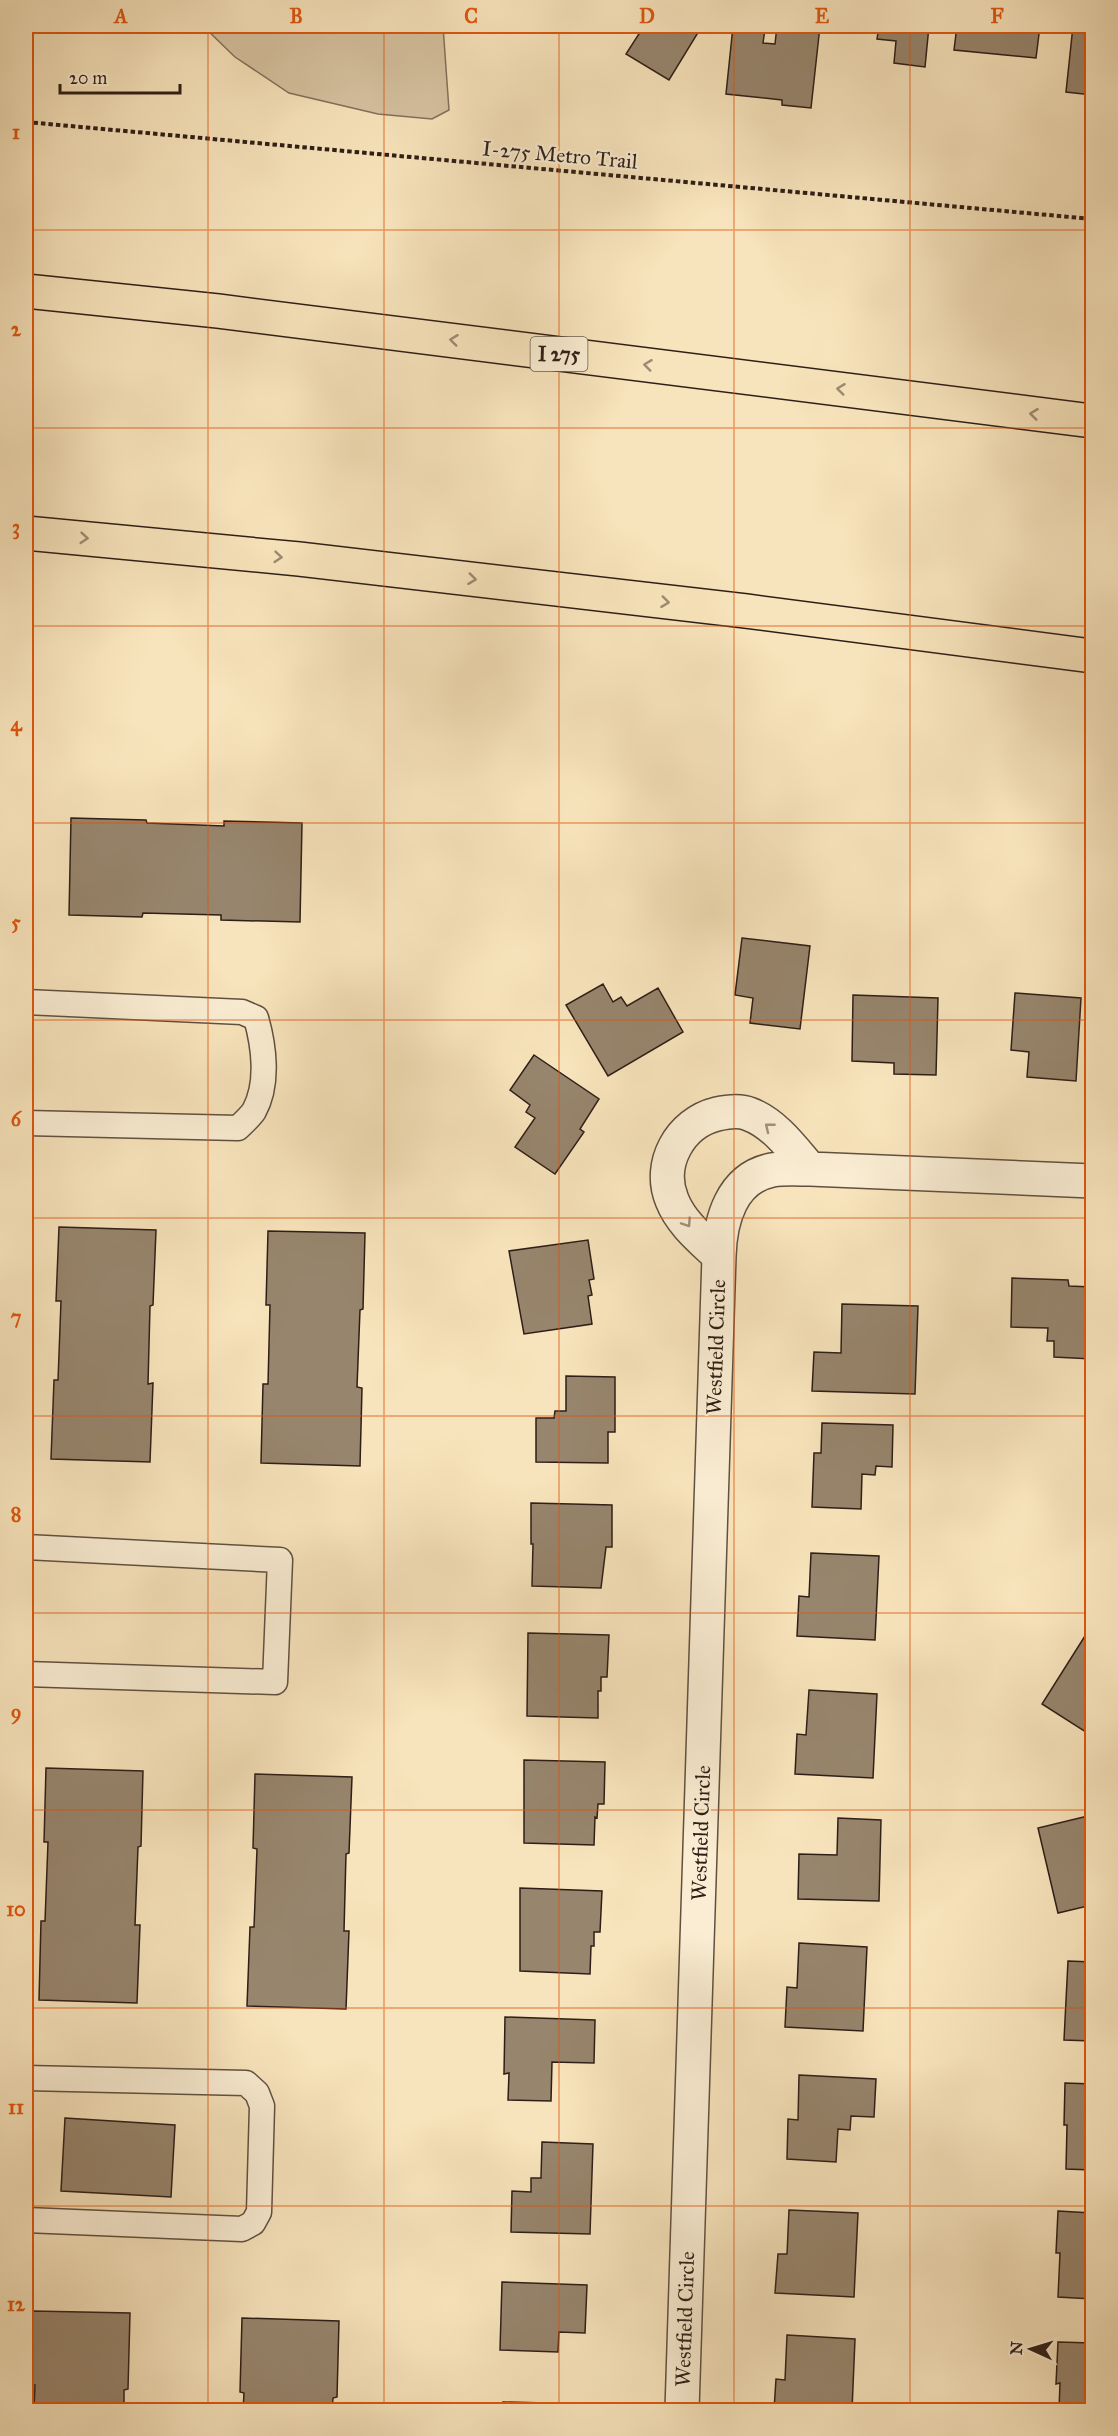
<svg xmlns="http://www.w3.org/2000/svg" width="1118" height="2436" viewBox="0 0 1118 2436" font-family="'IM FELL Great Primer',serif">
  <rect width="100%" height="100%" fill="#f8e4bc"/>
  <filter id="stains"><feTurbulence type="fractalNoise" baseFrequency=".00333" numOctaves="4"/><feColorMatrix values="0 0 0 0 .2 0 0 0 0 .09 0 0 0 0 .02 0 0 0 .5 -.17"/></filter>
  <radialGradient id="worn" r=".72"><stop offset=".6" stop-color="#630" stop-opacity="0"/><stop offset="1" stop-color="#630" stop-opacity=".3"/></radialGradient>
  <path fill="#d6c2a0" stroke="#82705c" stroke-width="1.5" d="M203,26h240l6,84 -17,9 -54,-5 -89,-21 -54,-36z"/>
  <path fill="#97856d" stroke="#2e1e17" stroke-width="1.5" d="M644,26h58l-33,54 -43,-26z
    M733,26l32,3 -2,14 12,1 2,-18h43l-9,82 -29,-3v-5l-56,-6z
    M879,26h50l-4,41 -31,-4 2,-22 -19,-2z
    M957,26h83l-4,32 -82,-8z
    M1073,26h19v69l-26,-3z
    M71,818l75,2 1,3 77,3v-5l78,2 -2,99 -79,-2v-5l-78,-2 -1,4 -73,-2z
    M742,938l68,8 -10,83 -50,-6 3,-25 -18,-3z
    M603,984l10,18 8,-5 6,9 31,-18 25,44 -75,44 -42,-71z
    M1015,993l66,5 -5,83 -49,-4 2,-25 -18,-2z
    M853,995l85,3 -2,77 -42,-1v-11l-42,-2z
    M534,1055l65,44 -19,30 4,3 -29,42 -40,-27 20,-29 -9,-6 4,-7 -20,-15z
    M59,1227l97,3 -3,75 -3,1 -2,78 5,-1 -3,79 -99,-3 3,-79h4l3,-79h-5z
    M268,1231l97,2 -2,76 -3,1 -3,77 5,1 -2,78 -99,-3 2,-79h5l2,-79h-4z
    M588,1240l6,39 -5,1 3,15 -4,1 4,28 -68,10 -15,-83z
    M1012,1278l56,2 1,6 23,1v72l-38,-2v-16h-7l1,-13 -37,-1z
    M842,1304l76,2 -3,88 -103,-3 2,-39 27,1z
    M566,1376l49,1v55h-7v31l-72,-1v-44h18l1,-7h11z
    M822,1423l71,2 -1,42 -16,-1 -1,9 -13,-1 -1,35 -49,-2 2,-54h7z
    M531,1503l81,2v42h-6l-5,41 -69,-2 1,-42h-2z
    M811,1553l68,3 -4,84 -78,-4 2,-40 10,1z
    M1090,1628l2,2v106l-50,-32z
    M528,1633l81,2 -2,42h-6v14h-3v27l-71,-2z
    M809,1690l68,4 -4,84 -78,-4 2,-40 9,1z
    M524,1760l81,2 -1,42h-6l-1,14 -2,-1 -1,28 -70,-2z
    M46,1768l97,3 -2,75 -3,1 -3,78h5l-3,78 -98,-3 2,-79h4l3,-79h-4z
    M255,1774l97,3 -3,76 -3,1 -2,77h5l-3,78 -99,-3 3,-79h4l3,-78 -4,-1z
    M1092,1815v90l-34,8 -20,-85z
    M838,1818l43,2 -2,81 -81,-2 1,-45 38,1z
    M520,1888l82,3 -2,41h-6v14h-3l-1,28 -70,-3z
    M799,1943l68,4 -4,84 -78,-4 2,-40 10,1z
    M1068,1961l24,1v79l-28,-1z
    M505,2017l90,3 -1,43 -42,-1 -1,39 -43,-1 1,-27 -5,1z
    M799,2075l77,4 -2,38 -23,-1 -1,14 -12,-1 -2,33 -49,-3 1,-40 10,1z
    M1065,2083l27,1v86l-26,-1 1,-44h-3z
    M65,2118l110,7 -4,72 -110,-6z
    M542,2142l51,2 -3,90 -79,-2 1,-41 19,1v-14h10z
    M789,2210l69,3 -4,84 -79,-4 3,-39h9z
    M1058,2211l34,2v86l-34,-2 2,-44h-4z
    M502,2282l85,3 -2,48 -26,-1 -1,20 -58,-2z
    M33,2311l97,2 -2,76 -4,1v20h-90l1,-25h-4z
    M242,2318l97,3 -2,76 -4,1 -1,12h-89l1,-17 -4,-1z
    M787,2335l68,4 -3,71h-78l2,-31 9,1z
    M1058,2342l34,1v67h-33l1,-27 -4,1z
    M503,2402l81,2v6h-81z"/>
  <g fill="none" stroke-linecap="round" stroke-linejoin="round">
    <g stroke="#605040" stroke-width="27">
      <path id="lane" d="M26,1002l216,10 14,6c8,28 13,66 -2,93 -4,6 -11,12 -16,17l-212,-5
        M26,1547l254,13 -5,122 -249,-8
        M26,2078l220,5 11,10 5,13 -3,106 -6,11 -11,6 -216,-9"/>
    </g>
    <g stroke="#605040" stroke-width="36">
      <path id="street" d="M719,1256c-18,-17 -38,-33 -47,-56 -15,-36 8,-77 45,-86 9,-2 23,-4 32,0 25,9 44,35 61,55
        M682,2410l37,-1154c1,-35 12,-78 53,-86 12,-2 26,-1 38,-1l282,12"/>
    </g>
    <g stroke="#2e1e17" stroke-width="36">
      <path id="highway" d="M26,291l192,20 874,110
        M26,533l273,26 447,52 346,45"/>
    </g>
    <path stroke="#2e1e17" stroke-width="4" stroke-dasharray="4.5 3" stroke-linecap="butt" d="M26,122l1066,97"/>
    <use href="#lane" stroke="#faedd3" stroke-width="24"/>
    <use href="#street" stroke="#faedd3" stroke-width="33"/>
    <use href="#highway" stroke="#f8e4bc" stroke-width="33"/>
  </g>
  <defs><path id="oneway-chevron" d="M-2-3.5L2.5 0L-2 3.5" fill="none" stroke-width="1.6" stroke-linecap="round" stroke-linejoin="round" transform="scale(1.5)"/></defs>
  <g stroke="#9d8b72">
    <use href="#oneway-chevron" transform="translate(454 340) rotate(-173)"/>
    <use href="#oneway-chevron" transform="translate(648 365) rotate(-173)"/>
    <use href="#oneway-chevron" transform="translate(841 389) rotate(-173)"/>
    <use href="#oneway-chevron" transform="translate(1034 414) rotate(-173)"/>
    <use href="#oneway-chevron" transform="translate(84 538) rotate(5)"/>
    <use href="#oneway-chevron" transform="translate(278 557) rotate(5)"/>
    <use href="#oneway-chevron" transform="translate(472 579) rotate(7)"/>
    <use href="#oneway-chevron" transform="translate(665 602) rotate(7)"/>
  </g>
  <g stroke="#9e907e">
    <use href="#oneway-chevron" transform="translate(769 1127) rotate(-141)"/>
    <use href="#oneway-chevron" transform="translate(687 1223) rotate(56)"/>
  </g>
  <path fill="none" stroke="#df560d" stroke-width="1.5" stroke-opacity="0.55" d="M208,26v2384M384,26v2384M559,26v2384M734,26v2384M910,26v2384M26,230h1066M26,428h1066M26,626h1066M26,823h1066M26,1020h1066M26,1218h1066M26,1416h1066M26,1613h1066M26,1810h1066M26,2008h1066M26,2206h1066"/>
  <g text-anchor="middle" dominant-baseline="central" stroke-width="4.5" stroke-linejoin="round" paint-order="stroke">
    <rect fill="#faedd3" stroke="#6b5c4f" stroke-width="1.5" x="530.5" y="337" width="57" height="34" rx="4.5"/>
    <g font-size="20" font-weight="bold" fill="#2e1e17">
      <text x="559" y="354">I 275</text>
    </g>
    <g font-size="21" fill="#2e1e17" stroke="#faedd3">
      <text transform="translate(560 155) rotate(5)">I-275 Metro Trail</text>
      <text transform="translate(716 1347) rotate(-88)">Westfield Circle</text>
      <text transform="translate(701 1833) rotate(-88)">Westfield Circle</text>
      <text transform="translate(685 2319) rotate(-88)">Westfield Circle</text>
    </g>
  </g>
  <rect width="1118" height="2436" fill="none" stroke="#f8e4bc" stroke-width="66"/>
  <g transform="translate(1031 2349) rotate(274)" stroke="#faedd3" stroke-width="4.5" paint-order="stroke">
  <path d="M0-4.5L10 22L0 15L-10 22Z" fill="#2e1e17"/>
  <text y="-9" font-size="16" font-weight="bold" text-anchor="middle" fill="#2e1e17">N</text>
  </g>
  <path d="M60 84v9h120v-9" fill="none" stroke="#2e1e17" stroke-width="3"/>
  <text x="69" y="84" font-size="18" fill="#2e1e17" stroke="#faedd3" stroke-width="4.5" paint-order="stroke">20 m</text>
  <rect x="33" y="33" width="1052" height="2370" fill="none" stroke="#df560d" stroke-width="2"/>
  <g font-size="20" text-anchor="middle" font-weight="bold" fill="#df560d">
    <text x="121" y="23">A</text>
    <text x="296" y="23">B</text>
    <text x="471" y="23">C</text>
    <text x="647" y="23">D</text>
    <text x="822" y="23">E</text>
    <text x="997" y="23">F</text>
    <text x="16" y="139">1</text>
    <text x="16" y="336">2</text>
    <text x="16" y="534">3</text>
    <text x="16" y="731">4</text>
    <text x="16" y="929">5</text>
    <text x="16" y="1126">6</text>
    <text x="16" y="1324">7</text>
    <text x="16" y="1521">8</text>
    <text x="16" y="1719">9</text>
    <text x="16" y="1916">10</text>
    <text x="16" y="2114">11</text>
    <text x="16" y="2311">12</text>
  </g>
  <rect width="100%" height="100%" filter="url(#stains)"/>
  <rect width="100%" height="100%" fill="url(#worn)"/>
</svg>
